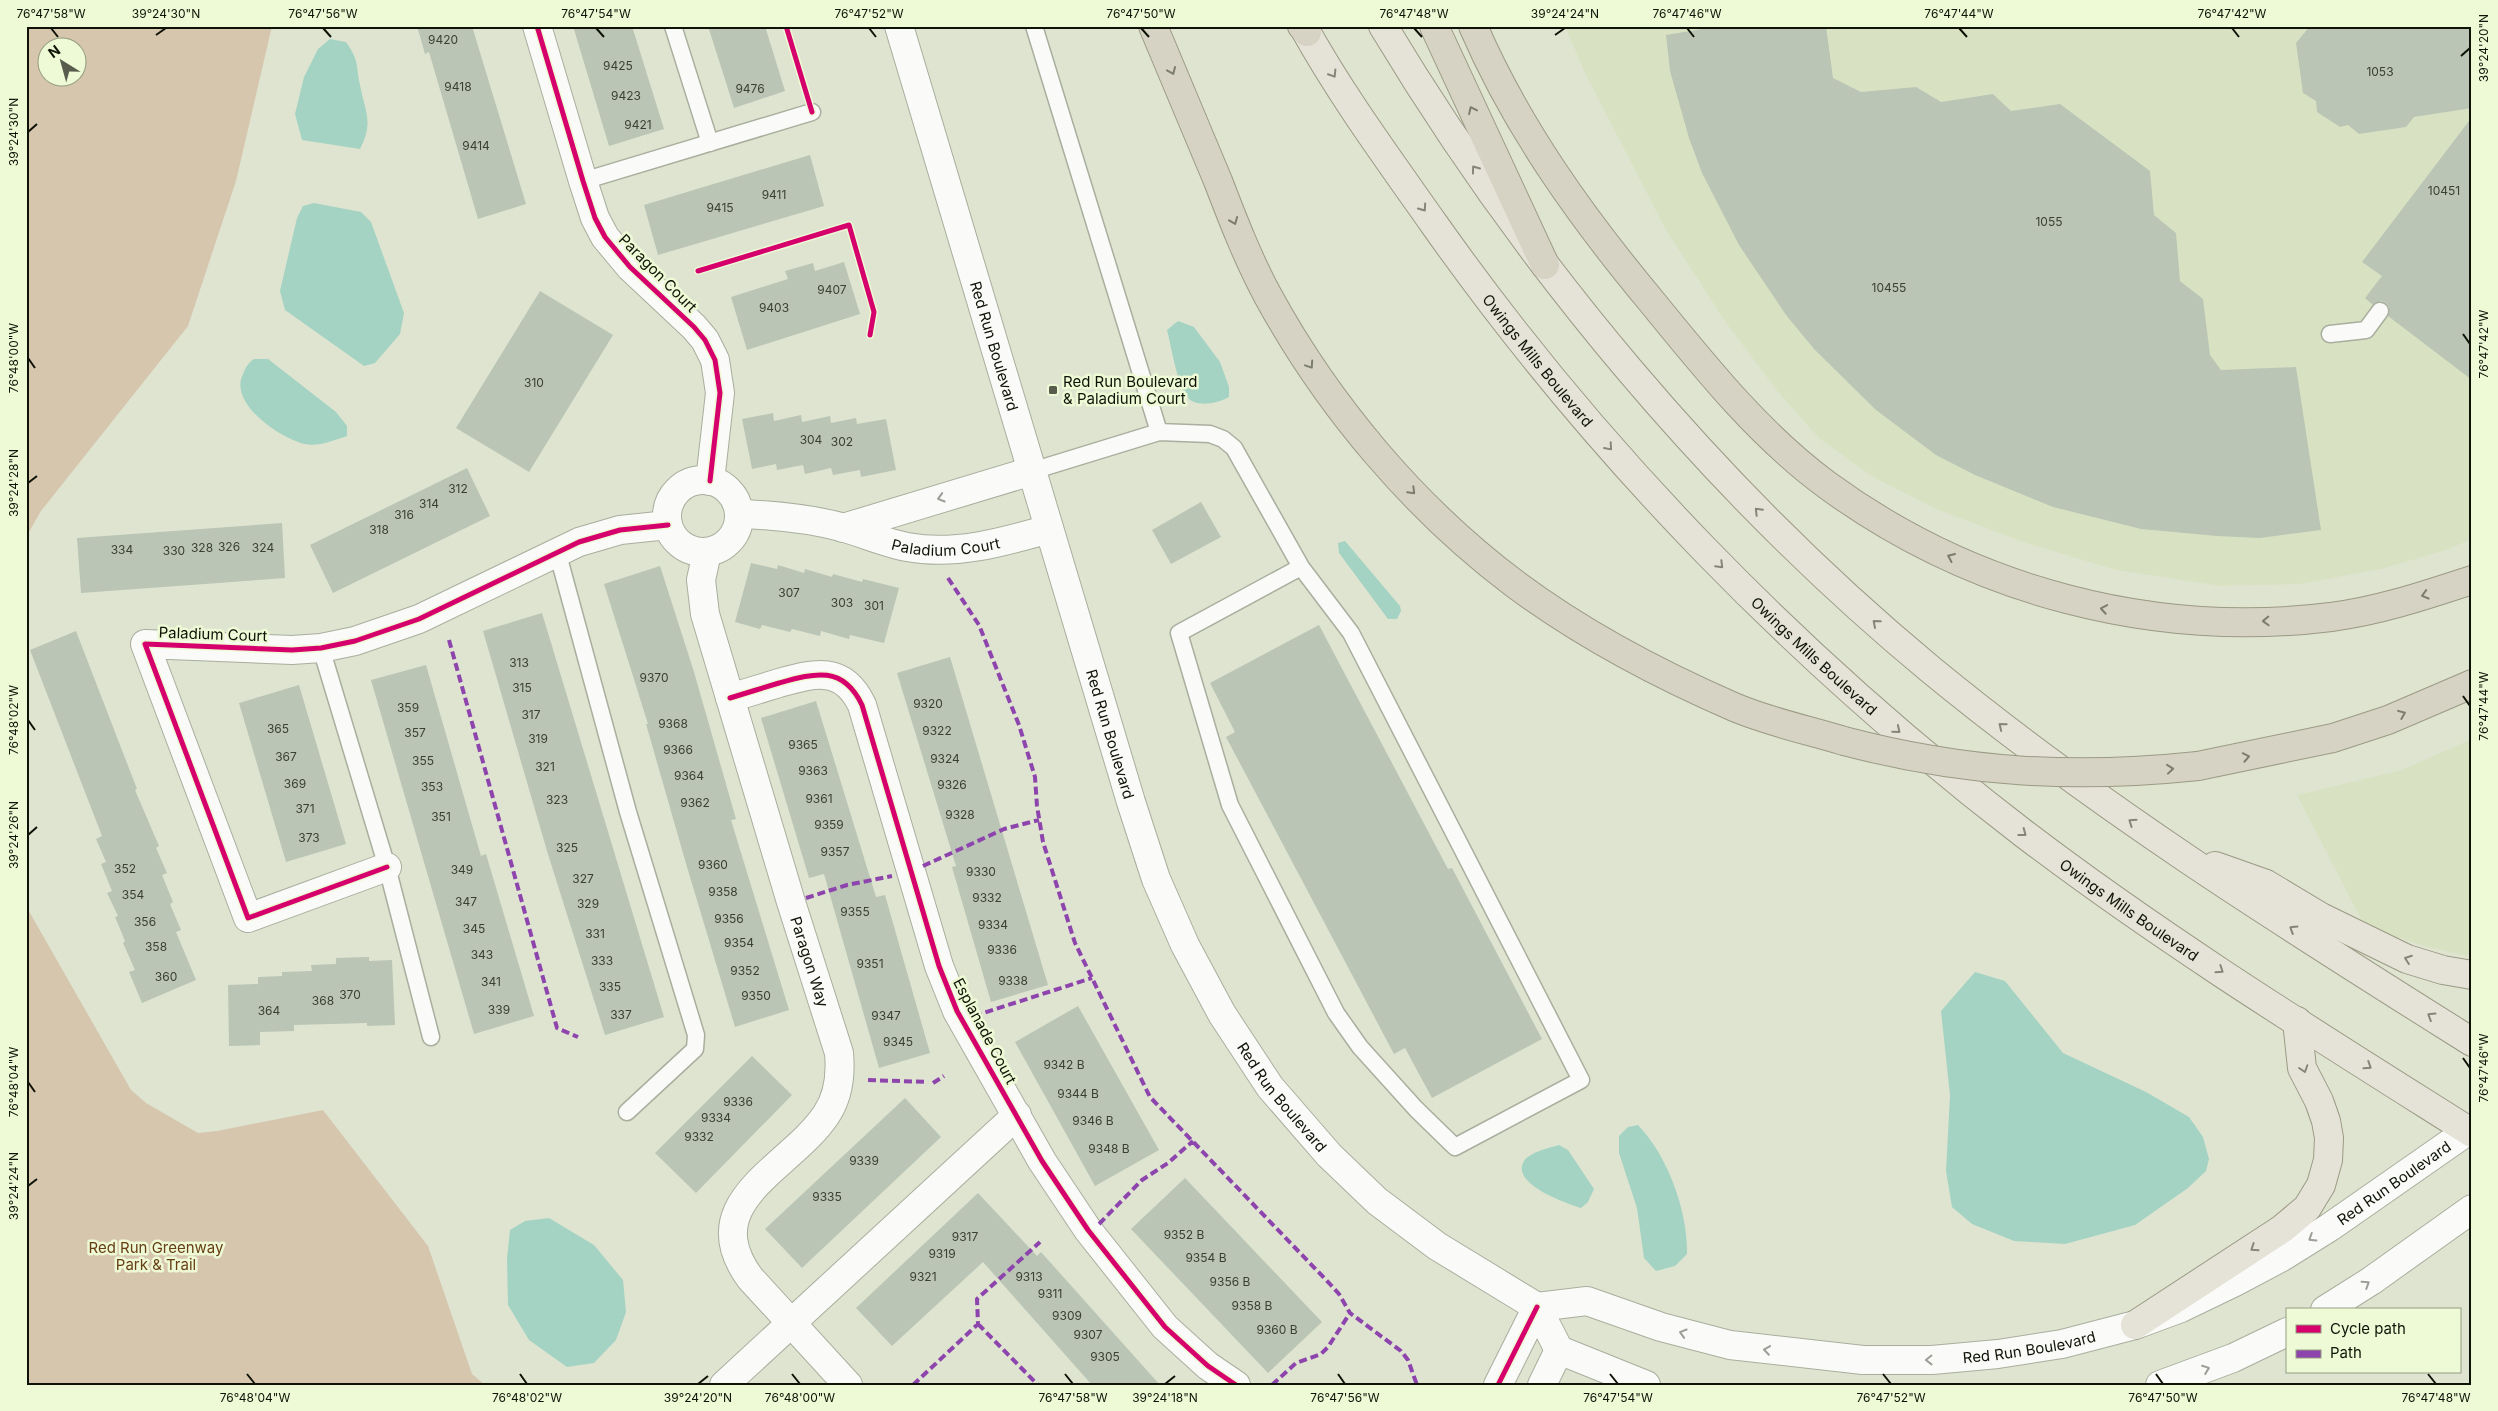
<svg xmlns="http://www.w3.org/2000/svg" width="2498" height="1411" viewBox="0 0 2498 1411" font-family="Inter,sans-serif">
  <rect width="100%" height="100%" fill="#dee4d0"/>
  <path fill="#d8e2c2" d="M1565,26h907v513l-29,12 -62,18 -81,15 -79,2 -105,-16 -93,-28 -87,-33 -65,-33 -52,-38 -41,-46 -51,-68 -61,-94 -82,-159z
    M2472,739v218l-48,-11 -59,-19 -68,-132 105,-25z"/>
  <path fill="#d6c6ae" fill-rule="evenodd" d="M26,26h246l-36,155 -48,145 -147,185 -15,26zM48,48h30v30h-30z
    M26,906l105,184 15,13 52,30 19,-2 106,-21 105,136 44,128 13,11h-459z"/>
  <path fill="#a4d3c3" d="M330,39l16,3c13,18 10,23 14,43 5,27 14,37 0,64l-58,-9 -7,-26 9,-37 14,-28z
    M314,203l47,9 10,10 33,91 -4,21 -25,29 -11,3 -79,-56 -5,-19 17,-73 6,-12z
    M1178,321l16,6 26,35 9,25v10c-11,6 -31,11 -41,1 -10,-9 -17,-53 -21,-68z
    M254,359h14l68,53 11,14v10c-16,5 -33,13 -49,6 -23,-8 -69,-40 -55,-68 3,-7 5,-11 11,-15z
    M1345,541l55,65 1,5 -4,8h-9l-49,-66 -1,-10z
    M1975,972l30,9 58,72 83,39 43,25 14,20 6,22 -3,12 -18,17 -53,37 -70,19 -51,-3 -42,-17 -20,-17 -6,-36 4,-76 -9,-84z
    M1638,1125c30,31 50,87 49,129l-12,12 -19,5 -12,-13 -7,-50 -18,-55v-17l9,-9z
    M1559,1145l9,5 26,39 -6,13 -7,6c-15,-5 -71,-24 -57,-47 6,-9 25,-13 35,-16z
    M549,1218l45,27 29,35 3,32 -10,28 -22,23 -27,4 -38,-27 -21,-35 -1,-46 3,-29 15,-9z"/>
  <path fill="#bac5b5" d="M417,26h55l54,178 -48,15 -49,-167 -4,2z
    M573,26h59l32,103 -55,17z
    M708,26h57l20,65 -51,17z
    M1720,26h106l7,52 28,14 55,-5 25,15 52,-8 18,17 49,-7 90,67 4,44 22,18 4,48 23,18 7,56 11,15 75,-3 25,163 -61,8 -43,-2 -76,-7 -88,-22 -78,-32 -39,-20 -60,-45 -62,-61 -28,-34 -47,-70 -37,-72 -13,-35 -19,-67 -4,-36z
    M2310,26h162v82l-58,9 -8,10 -47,7 -11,-9 -8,2 -23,-15 -1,-11 -13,-8 -7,-50z
    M2472,117v263l-84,-64 1,-9 -3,-4 -5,-2 -8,4 -8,-7 17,-22 -20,-14z
    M810,155l14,51 -166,49 -14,-50z
    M844,262l16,52 -113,36 -16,-53 57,-18 -3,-8 28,-8 2,8z
    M540,291l73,44 -84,137 -73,-44z
    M773,413l1,8 27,-6 1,7 28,-6 1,7 25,-5 1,6 29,-5 10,51 -35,7 -1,-7 -27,5 -2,-7 -26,6 -2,-9 -26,5 -1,-6 -24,5 -10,-50z
    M467,468l23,48 -157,77 -23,-48z
    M1201,502l20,35 -50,27 -19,-34z
    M282,523l3,55 -204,15 -4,-55z
    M751,563l26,6 1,-4 26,8 1,-4 27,8 1,-3 29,8 1,-3 36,9 -15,55 -34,-8 -1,4 -28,-8 -1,5 -28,-7 -2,3 -28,-7 -2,4 -25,-7z
    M660,566l34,106 42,147 -5,1 58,190 -54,17 -48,-160 -41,-143h2l-44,-140z
    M542,613l122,404 -59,18 -58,-184 -64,-220z
    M1319,625l129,244 4,-1 90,171 -110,59 -27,-50 -11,6 -168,-317 9,-5 -25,-49z
    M76,631l61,158 -2,1 24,56 -3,2 11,25 -5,2 11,27 -3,2 11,26 -5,2 20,48 -54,23 -13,-31 6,-2 -12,-27 2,-2 -10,-24 3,-1 -11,-23 5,-2 -11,-27 5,-2 -10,-23 6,-3 -72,-186z
    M950,657l98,328 -57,17 -39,-135 4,-1 -59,-193z
    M426,665l55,191 5,-2 48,162 -60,18 -103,-354z
    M299,685l47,159 -60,18 -47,-159z
    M816,701l60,196 9,-2 45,158 -51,15 -55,-194 -15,4 -48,-160z
    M369,957v4l23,-1 3,65 -28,1v-3l-73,2v6l-34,1v13l-31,1 -1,-61 30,-1v-7l24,-1v-4l30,-1 -1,-6 25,-1v-6z
    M1078,1006l81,144 -64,36 -80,-144z
    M752,1056l40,39 -96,98 -41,-40z
    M905,1098l36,39 -139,131 -37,-39z
    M1185,1178l137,144 -54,51 -137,-144z
    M978,1193l59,63 4,-4 119,133h-68l-109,-123 -91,84 -36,-38z"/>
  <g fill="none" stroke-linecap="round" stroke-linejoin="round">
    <g stroke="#a9ae9e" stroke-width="19">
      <path id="lane" d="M673,26l37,117
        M1034,26l125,406
        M583,181l229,-69
        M2330,334l36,-4 14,-19
        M1032,471l127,-39 51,2 13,5 11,9 67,119
        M557,551l71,261 68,223 -1,14 -68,63
        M1301,567l50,66 230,447 -126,67 -39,-38 -56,-62 -24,-34 -106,-208 -51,-172z
        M321,648l66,219 44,170"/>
    </g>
    <g stroke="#a9ae9e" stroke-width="30">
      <g id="street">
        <path d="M537,26l46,155 12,37 10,19 25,30 64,60 11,13 10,20 5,33 -10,88"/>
        <circle cx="703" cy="516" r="36"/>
        <path id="s1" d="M739,514c35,1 72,5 106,14 20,6 41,15 62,19 48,9 96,-5 142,-18"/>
        <path d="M843,528l189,-57"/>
        <path id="s2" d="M707,552l-6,28 4,34 86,288 48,151c2,22 0,43 -13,62 -36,54 -132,86 -76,163l98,107"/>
        <path d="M730,698c16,-5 33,-10 49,-15 36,-10 64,-18 83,22l77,261 18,45 85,150 46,69 77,97 43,39 28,19"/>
        <path d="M387,867l-139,51 -103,-274 147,6 29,-2 34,-7 64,-22 160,-77 41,-12 48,-5"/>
        <path d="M724,1385l293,-270"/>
        <path d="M1498,1385l39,-78"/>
        <path d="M1542,1385l17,-35"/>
      </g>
    </g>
    <g stroke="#a9ae9e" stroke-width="30">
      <g id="secondary">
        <path id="s3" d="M899,26l232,776 25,77 29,66 37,69 48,73 59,68 48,46 60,45 100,61 22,43 87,35"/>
        <path id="s4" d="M1537,1307l50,-6 74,26 69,18 133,15h69l66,-6 64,-10 73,-19 46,-17 54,-26 47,-25 48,-30 142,-99"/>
        <path d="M2325,1310l46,-29 101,-72"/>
        <path d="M2160,1385l73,-27 54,-26"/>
      </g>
    </g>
    <g stroke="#9b9a84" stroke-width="30">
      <g id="primary">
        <path id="s5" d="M1303,26c38,69 86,134 131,198 163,231 365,437 589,609 143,109 297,204 449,300"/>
        <path d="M1383,26c143,238 332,465 547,643 170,140 356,256 542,373"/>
        <path d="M2215,866l51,18 55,33 86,42 36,11 29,5"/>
        <path d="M2135,1325l147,-96 25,-21 14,-23 7,-25 1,-22 -3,-17 -7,-20 -17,-33 -5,-47"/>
      </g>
    </g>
    <g stroke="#9b9a84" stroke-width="30">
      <path id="highway" d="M1153,26c22,52 43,103 65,155 15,39 30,78 50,115 60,110 147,213 247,288 67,50 143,90 219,123 35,15 74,23 110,34
        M1302,26l5,6
        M1434,26l111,239
        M1473,26c44,102 109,192 179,276 53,65 107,133 175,183 145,106 326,154 504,132 48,-6 95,-22 141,-37
        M2198,766l135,-28 55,-18 84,-36"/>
    </g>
    <use href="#lane" stroke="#fafbf8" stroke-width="16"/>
    <use href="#street" stroke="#fafbf8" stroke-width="28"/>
    <use href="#secondary" stroke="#fafbf8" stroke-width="28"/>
    <use href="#primary" stroke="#e5e3d8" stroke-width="28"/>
    <use href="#highway" stroke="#d6d3c4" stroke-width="28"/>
    <g stroke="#9b9a84" stroke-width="30" stroke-linecap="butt">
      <path id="highway-bridge" d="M1844,741c122,32 229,38 354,25"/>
    </g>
    <use href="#highway-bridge" stroke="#d6d3c4" stroke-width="28"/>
    <path stroke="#8e44ad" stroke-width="4" stroke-dasharray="8 4" stroke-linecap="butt" d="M948,578l31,47 40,100 16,52 2,29 6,36 32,101 71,146 4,8 179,186 10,11 11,19 51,38 7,9 9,25
      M449,640l108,388 21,9
      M923,866l81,-37 35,-9
      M806,898l41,-13 45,-9
      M974,1016l118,-38
      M868,1080l60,2
      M933,1083l11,-7
      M1099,1224l43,-44 26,-17 25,-22
      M978,1324l60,61
      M913,1385l65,-61 -1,-25 63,-57
      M1272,1385l24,-22 25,-9 7,-7 22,-34"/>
    <g stroke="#eef9d5" stroke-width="8">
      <path id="cycleway" d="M537,26l46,155 12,37 10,19 25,30 64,60 11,13 10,20 5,33 -10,88
        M786,26l26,86
        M698,271l151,-46 25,87 -4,23
        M730,698c16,-5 33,-10 49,-15 36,-10 64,-18 83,22l77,261 18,45 85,150 46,69 77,97 43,39 28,19
        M387,867l-139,51 -103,-274 147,6 29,-2 34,-7 64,-22 160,-77 41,-12 48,-5
        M1498,1385l39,-78"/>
    </g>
    <use href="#cycleway" stroke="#d6006c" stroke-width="5"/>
  </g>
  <defs><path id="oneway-chevron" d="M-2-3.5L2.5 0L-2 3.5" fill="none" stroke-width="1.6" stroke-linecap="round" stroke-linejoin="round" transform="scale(1.25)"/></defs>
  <g stroke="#7c7d6f">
    <use href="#oneway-chevron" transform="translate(1172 71) rotate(67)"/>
    <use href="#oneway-chevron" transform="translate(1472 110) rotate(-115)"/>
    <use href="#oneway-chevron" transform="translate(1234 221) rotate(68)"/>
    <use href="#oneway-chevron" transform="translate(1310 365) rotate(56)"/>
    <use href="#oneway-chevron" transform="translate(1412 491) rotate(45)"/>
    <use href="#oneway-chevron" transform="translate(1951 557) rotate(-156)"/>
    <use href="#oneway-chevron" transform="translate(2425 595) rotate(164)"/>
    <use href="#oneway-chevron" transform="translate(2104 609) rotate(-170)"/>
    <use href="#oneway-chevron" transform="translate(2266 621) rotate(178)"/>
    <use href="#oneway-chevron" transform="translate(2402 714) rotate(-22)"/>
    <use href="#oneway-chevron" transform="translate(2246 757) rotate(-11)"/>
    <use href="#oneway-chevron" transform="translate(2170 769) rotate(-6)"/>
  </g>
  <g stroke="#85857a">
    <use href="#oneway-chevron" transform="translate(1333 74) rotate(58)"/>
    <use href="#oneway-chevron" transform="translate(1475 169) rotate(-126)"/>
    <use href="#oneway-chevron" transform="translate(1423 208) rotate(55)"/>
    <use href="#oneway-chevron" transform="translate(1609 447) rotate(49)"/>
    <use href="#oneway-chevron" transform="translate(1758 511) rotate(-135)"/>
    <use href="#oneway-chevron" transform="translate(1720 565) rotate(45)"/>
    <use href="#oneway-chevron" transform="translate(1876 623) rotate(-139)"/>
    <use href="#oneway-chevron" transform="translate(2002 726) rotate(-141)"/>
    <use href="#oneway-chevron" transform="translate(1897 730) rotate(40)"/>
    <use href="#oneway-chevron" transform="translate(2132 822) rotate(-145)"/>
    <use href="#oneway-chevron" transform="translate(2023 833) rotate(37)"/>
    <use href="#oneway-chevron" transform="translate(2293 929) rotate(-148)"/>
    <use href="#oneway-chevron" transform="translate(2408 959) rotate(-160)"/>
    <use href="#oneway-chevron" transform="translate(2220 970) rotate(34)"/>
    <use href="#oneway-chevron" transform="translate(2431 1016) rotate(-148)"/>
    <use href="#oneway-chevron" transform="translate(2368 1066) rotate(33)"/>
    <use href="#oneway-chevron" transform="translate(2304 1069) rotate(72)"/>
    <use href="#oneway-chevron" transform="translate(2254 1248) rotate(146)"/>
  </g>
  <g stroke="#9c9e98">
    <use href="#oneway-chevron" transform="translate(941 498) rotate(164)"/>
    <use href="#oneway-chevron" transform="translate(2312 1238) rotate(148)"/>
    <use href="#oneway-chevron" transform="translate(2366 1284) rotate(-33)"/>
    <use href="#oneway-chevron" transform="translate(1683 1333) rotate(-163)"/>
    <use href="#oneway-chevron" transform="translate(1767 1350) rotate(-172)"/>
    <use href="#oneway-chevron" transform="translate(1929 1360) rotate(179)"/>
    <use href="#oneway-chevron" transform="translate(2206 1369) rotate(-21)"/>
  </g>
  <path fill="none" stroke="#0f1307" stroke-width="2" d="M51,28l7,9M323,28l8,9M596,28l8,9M869,28l7,9M1141,28l8,9M1414,28l8,9M1687,28l7,9M1959,28l8,9M2232,28l7,9M156,35l10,-7M1555,35l10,-7M2461,56l9,-8M28,132l9,-8M2463,334l7,10M28,358l7,10M28,483l9,-7M2463,696l7,10M28,720l7,10M28,835l9,-8M2463,1058l7,10M28,1082l7,10M28,1186l9,-7M247,1374l8,10M520,1374l7,10M792,1374l8,10M1065,1374l8,10M1338,1374l7,10M1610,1374l8,10M1883,1374l8,10M2156,1374l7,10M2428,1374l8,10M698,1384l10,-8M1165,1384l10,-8"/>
  <rect fill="#575c4d" stroke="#eef9d5" stroke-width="2" x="1048" y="385" width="10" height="10" rx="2.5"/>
  <g text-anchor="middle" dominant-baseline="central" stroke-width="5" stroke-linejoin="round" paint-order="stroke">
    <g font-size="12" fill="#3a4032">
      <text x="443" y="39">9420</text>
      <text x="618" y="65">9425</text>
      <text x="2380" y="71">1053</text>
      <text x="458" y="86">9418</text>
      <text x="750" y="88">9476</text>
      <text x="626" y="95">9423</text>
      <text x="638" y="124">9421</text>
      <text x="476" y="145">9414</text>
      <text x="2444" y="190">10451</text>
      <text x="774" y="194">9411</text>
      <text x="720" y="207">9415</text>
      <text x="2049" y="221">1055</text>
      <text x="1889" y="287">10455</text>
      <text x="832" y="289">9407</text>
      <text x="774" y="307">9403</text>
      <text x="534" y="382">310</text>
      <text x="811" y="439">304</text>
      <text x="842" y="441">302</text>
      <text x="458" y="488">312</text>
      <text x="429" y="503">314</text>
      <text x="404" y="514">316</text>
      <text x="379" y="529">318</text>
      <text x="229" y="546">326</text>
      <text x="202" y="547">328</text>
      <text x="263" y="547">324</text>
      <text x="122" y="549">334</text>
      <text x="174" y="550">330</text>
      <text x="789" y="592">307</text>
      <text x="842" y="602">303</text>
      <text x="874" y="605">301</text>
      <text x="519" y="662">313</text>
      <text x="654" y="677">9370</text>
      <text x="522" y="687">315</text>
      <text x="928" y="703">9320</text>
      <text x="408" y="707">359</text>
      <text x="531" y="714">317</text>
      <text x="673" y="723">9368</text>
      <text x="278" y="728">365</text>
      <text x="937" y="730">9322</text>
      <text x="415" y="732">357</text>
      <text x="538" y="738">319</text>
      <text x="803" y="744">9365</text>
      <text x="678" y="749">9366</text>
      <text x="286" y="756">367</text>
      <text x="945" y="758">9324</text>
      <text x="423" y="760">355</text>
      <text x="545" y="766">321</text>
      <text x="813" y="770">9363</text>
      <text x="689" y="775">9364</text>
      <text x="295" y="783">369</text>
      <text x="952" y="784">9326</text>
      <text x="432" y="786">353</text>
      <text x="819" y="798">9361</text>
      <text x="557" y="799">323</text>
      <text x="695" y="802">9362</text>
      <text x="305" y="808">371</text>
      <text x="960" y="814">9328</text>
      <text x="441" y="816">351</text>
      <text x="829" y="824">9359</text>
      <text x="309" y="837">373</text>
      <text x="567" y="847">325</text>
      <text x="835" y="851">9357</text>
      <text x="713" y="864">9360</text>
      <text x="125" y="868">352</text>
      <text x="462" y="869">349</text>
      <text x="981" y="871">9330</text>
      <text x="583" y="878">327</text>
      <text x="723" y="891">9358</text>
      <text x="133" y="894">354</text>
      <text x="987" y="897">9332</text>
      <text x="466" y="901">347</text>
      <text x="588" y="903">329</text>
      <text x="855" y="911">9355</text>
      <text x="729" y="918">9356</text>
      <text x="145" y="921">356</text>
      <text x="993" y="924">9334</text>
      <text x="474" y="928">345</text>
      <text x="595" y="933">331</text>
      <text x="739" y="942">9354</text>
      <text x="156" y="946">358</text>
      <text x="1002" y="949">9336</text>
      <text x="482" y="954">343</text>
      <text x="602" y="960">333</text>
      <text x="870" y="963">9351</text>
      <text x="745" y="970">9352</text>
      <text x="166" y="976">360</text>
      <text x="1013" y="980">9338</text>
      <text x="491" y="981">341</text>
      <text x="610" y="986">335</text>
      <text x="350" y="994">370</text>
      <text x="756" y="995">9350</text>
      <text x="323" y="1000">368</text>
      <text x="499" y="1009">339</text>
      <text x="269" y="1010">364</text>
      <text x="621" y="1014">337</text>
      <text x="886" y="1015">9347</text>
      <text x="898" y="1041">9345</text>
      <text x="1064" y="1064">9342 B</text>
      <text x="1078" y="1093">9344 B</text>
      <text x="738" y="1101">9336</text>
      <text x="716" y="1117">9334</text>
      <text x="1093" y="1120">9346 B</text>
      <text x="699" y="1136">9332</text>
      <text x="1109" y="1148">9348 B</text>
      <text x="864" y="1160">9339</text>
      <text x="827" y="1196">9335</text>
      <text x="1184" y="1234">9352 B</text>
      <text x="965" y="1236">9317</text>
      <text x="942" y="1253">9319</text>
      <text x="1206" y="1257">9354 B</text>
      <text x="923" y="1276">9321</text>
      <text x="1029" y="1276">9313</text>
      <text x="1230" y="1281">9356 B</text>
      <text x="1050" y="1293">9311</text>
      <text x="1252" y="1305">9358 B</text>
      <text x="1067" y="1315">9309</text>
      <text x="1277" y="1329">9360 B</text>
      <text x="1088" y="1334">9307</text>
      <text x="1105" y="1356">9305</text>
    </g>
    <g font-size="15" fill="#0f1307" stroke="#eef9d5">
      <text transform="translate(658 273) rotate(45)">Paragon Court</text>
      <text stroke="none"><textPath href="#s3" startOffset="334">Red Run Boulevard</textPath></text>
      <text stroke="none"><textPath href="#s5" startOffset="409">Owings Mills Boulevard</textPath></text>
      <text stroke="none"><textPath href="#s1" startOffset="211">Paladium Court</textPath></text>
      <text transform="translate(213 634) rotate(2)">Paladium Court</text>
      <text stroke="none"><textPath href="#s5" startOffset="814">Owings Mills Boulevard</textPath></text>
      <text stroke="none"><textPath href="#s3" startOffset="739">Red Run Boulevard</textPath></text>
      <text stroke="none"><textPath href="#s5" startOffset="1219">Owings Mills Boulevard</textPath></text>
      <text stroke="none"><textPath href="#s2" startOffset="426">Paragon Way</textPath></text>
      <text transform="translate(985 1031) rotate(62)">Esplanade Court</text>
      <text stroke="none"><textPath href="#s3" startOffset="1144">Red Run Boulevard</textPath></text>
      <text stroke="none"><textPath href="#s4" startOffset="906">Red Run Boulevard</textPath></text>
      <text stroke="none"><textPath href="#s4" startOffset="501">Red Run Boulevard</textPath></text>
    </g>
    <g font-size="15" fill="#0f1307" stroke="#eef9d5" text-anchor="start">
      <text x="1063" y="381">Red Run Boulevard<tspan x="1063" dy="17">&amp; Paladium Court</tspan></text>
    </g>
    <g font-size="15" fill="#673e14" stroke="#eef9d5">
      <text x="156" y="1247">Red Run Greenway<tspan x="156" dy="17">Park &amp; Trail</tspan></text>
    </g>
  </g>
  <rect width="2498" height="1411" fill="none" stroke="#eef9d5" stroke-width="55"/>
  <rect x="2286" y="1308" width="175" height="65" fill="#eef9d5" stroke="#959d83"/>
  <rect x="2296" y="1325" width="25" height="8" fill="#d6006c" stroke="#959d83"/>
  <text x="2330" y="1334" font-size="15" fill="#0f1307">Cycle path</text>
  <rect x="2296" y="1350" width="25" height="8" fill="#8e44ad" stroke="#959d83"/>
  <text x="2330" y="1358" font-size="15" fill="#0f1307">Path</text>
  <g transform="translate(62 62) rotate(323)"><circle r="24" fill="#eef9d5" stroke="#959d83"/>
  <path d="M0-4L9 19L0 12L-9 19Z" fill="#575c4d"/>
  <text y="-8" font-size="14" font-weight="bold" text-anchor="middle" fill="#0f1307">N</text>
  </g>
  <rect x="28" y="28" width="2442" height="1356" fill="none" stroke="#0f1307" stroke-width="2"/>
  <g font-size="12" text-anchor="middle" fill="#0f1307">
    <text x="51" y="18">76°47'58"W</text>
    <text x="166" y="18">39°24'30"N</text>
    <text x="323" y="18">76°47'56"W</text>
    <text x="596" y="18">76°47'54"W</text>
    <text x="869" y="18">76°47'52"W</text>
    <text x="1141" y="18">76°47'50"W</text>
    <text x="1414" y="18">76°47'48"W</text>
    <text x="1565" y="18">39°24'24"N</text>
    <text x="1687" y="18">76°47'46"W</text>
    <text x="1959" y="18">76°47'44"W</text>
    <text x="2232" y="18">76°47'42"W</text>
    <text transform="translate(2484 48) rotate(-90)" y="4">39°24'20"N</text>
    <text transform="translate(14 132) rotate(-90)" y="4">39°24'30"N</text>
    <text transform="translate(2484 344) rotate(-90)" y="4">76°47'42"W</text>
    <text transform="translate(14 358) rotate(-90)" y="4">76°48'00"W</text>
    <text transform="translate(14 483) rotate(-90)" y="4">39°24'28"N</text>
    <text transform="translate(2484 706) rotate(-90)" y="4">76°47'44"W</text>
    <text transform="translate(14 720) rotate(-90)" y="4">76°48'02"W</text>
    <text transform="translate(14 835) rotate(-90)" y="4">39°24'26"N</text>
    <text transform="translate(2484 1068) rotate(-90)" y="4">76°47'46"W</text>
    <text transform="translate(14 1082) rotate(-90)" y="4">76°48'04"W</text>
    <text transform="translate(14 1186) rotate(-90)" y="4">39°24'24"N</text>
    <text x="255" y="1402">76°48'04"W</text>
    <text x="527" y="1402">76°48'02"W</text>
    <text x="698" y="1402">39°24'20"N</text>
    <text x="800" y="1402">76°48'00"W</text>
    <text x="1073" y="1402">76°47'58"W</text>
    <text x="1165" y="1402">39°24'18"N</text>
    <text x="1345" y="1402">76°47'56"W</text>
    <text x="1618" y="1402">76°47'54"W</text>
    <text x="1891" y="1402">76°47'52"W</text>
    <text x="2163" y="1402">76°47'50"W</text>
    <text x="2436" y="1402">76°47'48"W</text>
  </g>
</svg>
